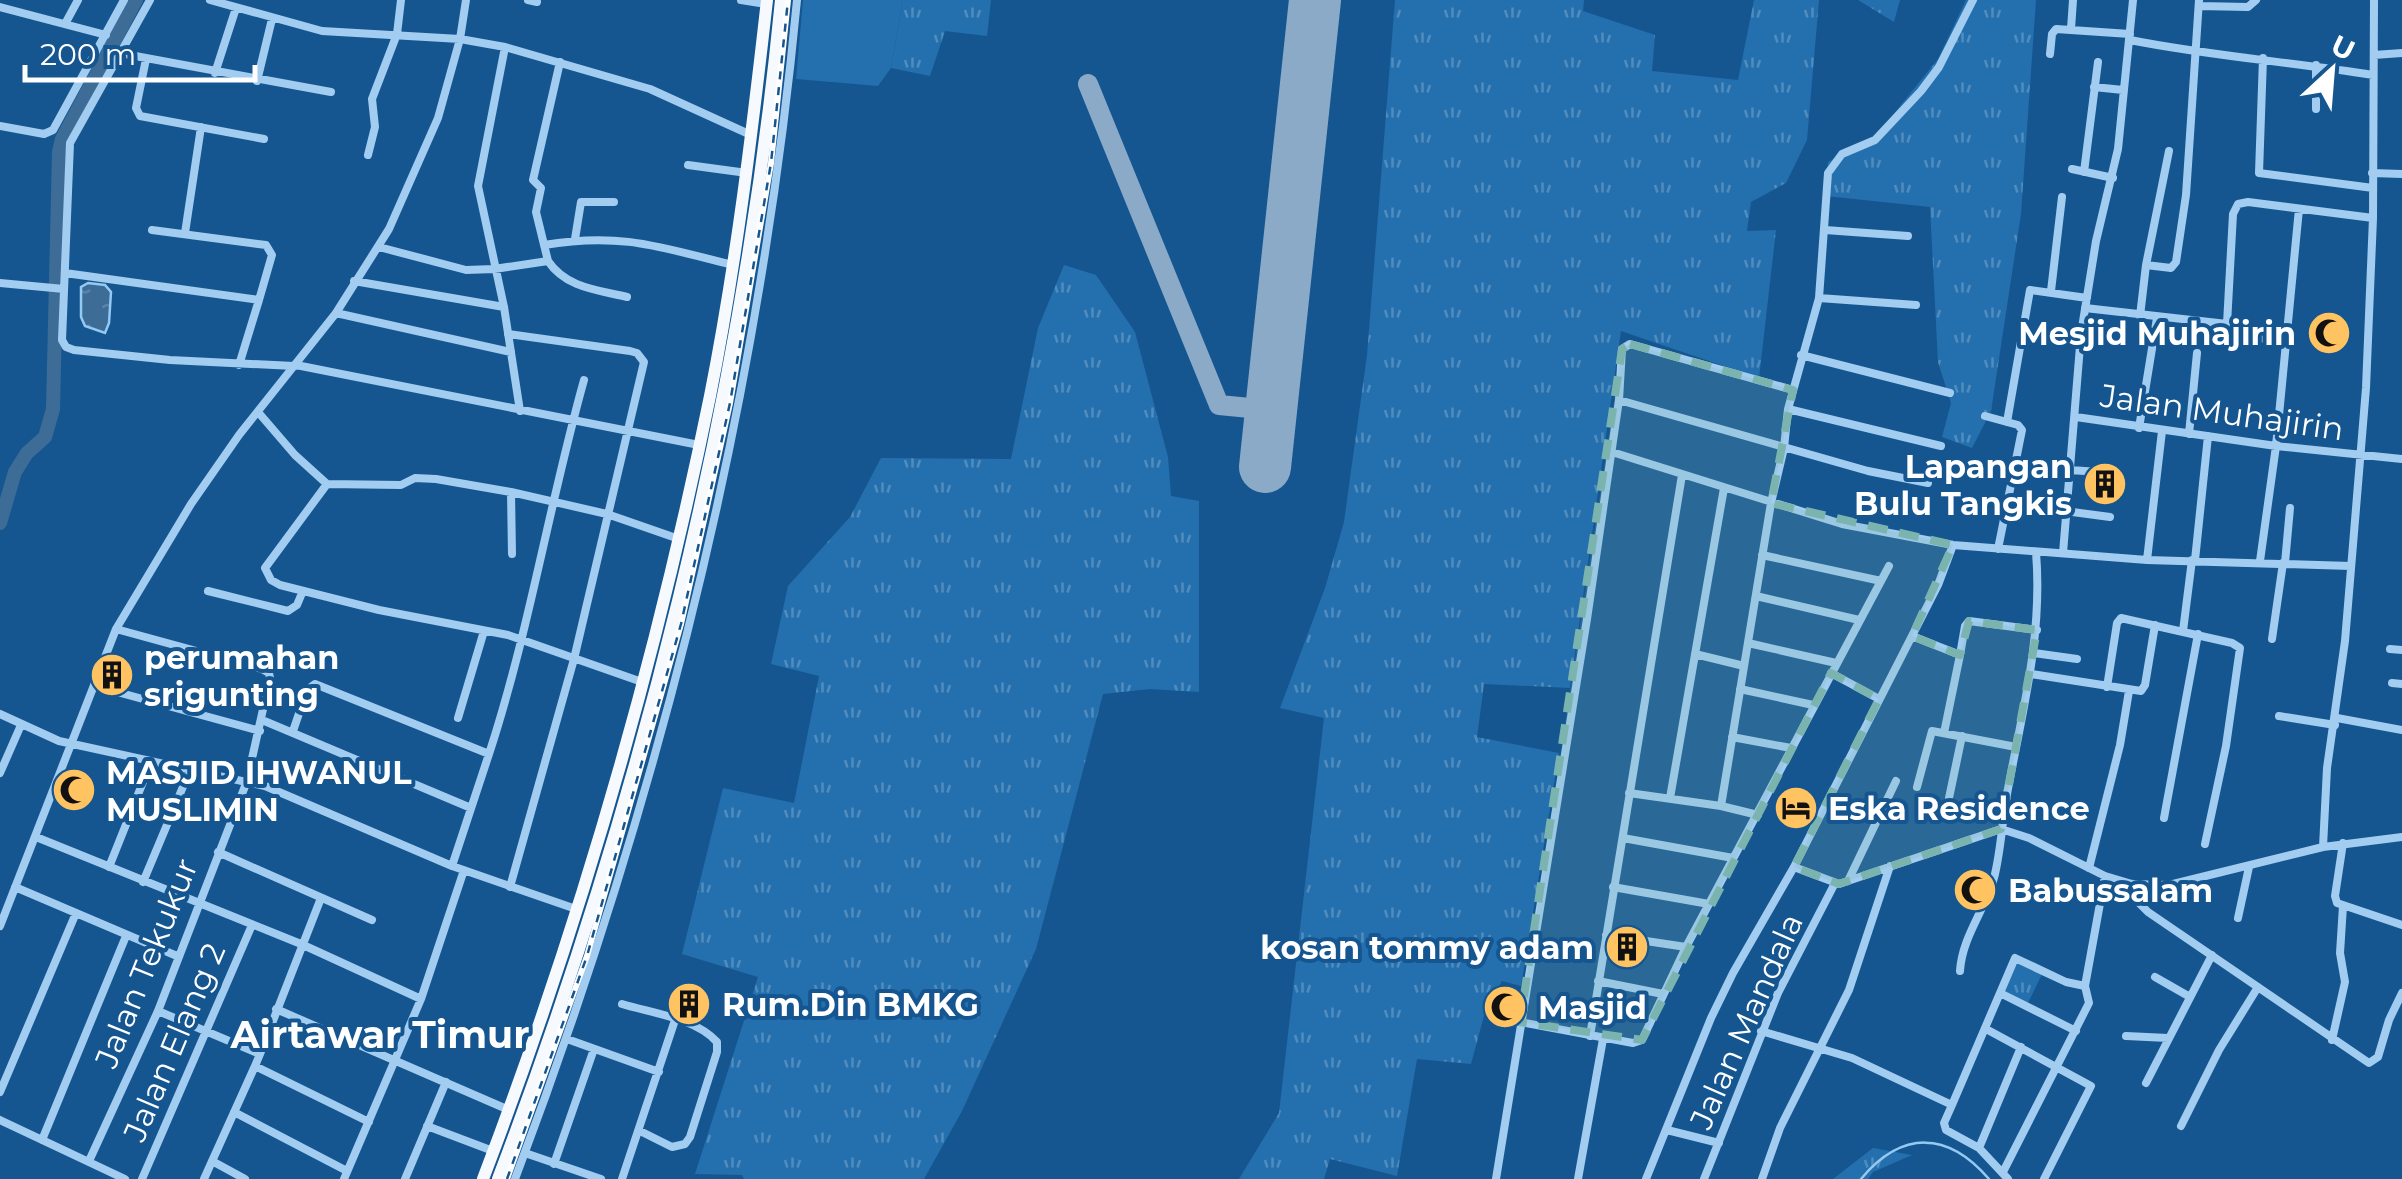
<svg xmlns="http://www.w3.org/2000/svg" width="2402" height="1179" viewBox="0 0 2402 1179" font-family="Montserrat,sans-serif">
  <defs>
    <pattern id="grass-tufts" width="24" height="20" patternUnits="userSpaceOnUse" patternTransform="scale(2.5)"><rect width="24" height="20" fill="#246fad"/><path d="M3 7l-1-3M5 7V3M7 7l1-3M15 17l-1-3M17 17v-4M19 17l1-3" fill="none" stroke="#508cbd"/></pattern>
    <pattern id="water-ripples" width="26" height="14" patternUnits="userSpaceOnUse" patternTransform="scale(2.5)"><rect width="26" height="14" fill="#3d6c97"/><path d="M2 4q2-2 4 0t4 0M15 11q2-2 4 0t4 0" fill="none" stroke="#5a82a7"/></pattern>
  </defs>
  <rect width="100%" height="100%" fill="#155691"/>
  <path fill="url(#grass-tufts)" d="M903,0h88l-4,36 -42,-5 -15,45 -39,-8z
    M1395,0h189l-1,11 72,24 -3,36 86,9 16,-80h65l-12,140 -21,43 -35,19 -4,29 29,-1 -17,148 -138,-47 -51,357 -86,-4 -7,53 82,16 -38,233 -19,-5 -17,31 -14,52 -54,-5 -20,117 -67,-17 -6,20h-85l40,-66 45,-395 -44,-10 45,-120 19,-66 23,-167z
    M1858,0h42l-6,22z
    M1966,0h70l-15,214 -30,197 -19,37 -30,-11 9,-34 -13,-41 -8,-155 -104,-11 2,-34 47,-25 63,-78z
    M1064,265l32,10 39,57 33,125 3,39 28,5v191l-49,-3 -47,5 -67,255 -74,162 -38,68h-180l-2,-4 -47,-1 63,-197 -76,-23 41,-166 71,15 25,-127 -48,-12 17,-78 62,-69 31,-59 130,1 27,-131z
    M2018,962l24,12 -14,29 -24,-12z
    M1873,1148l39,7 -39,17 -5,7h-35z"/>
  <path fill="#246fad" d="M803,0h100l-12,68 -13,18 -82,-7z"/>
  <path fill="url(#water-ripples)" stroke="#94c9f3" stroke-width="2.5" d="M88,283l17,2 6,7 -2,31 -4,10 -20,-7 -4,-9v-30z"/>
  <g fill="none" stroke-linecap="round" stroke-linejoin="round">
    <path stroke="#94c9f3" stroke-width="2.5" d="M1861,1179c41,-49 87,-48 128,0"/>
    <path stroke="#3d6c97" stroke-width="14" d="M0,523l15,-51 12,-19 18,-16 8,-28 6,-257 3,-13 74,-139"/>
    <path stroke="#8aaac8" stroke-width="20" d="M1088,84l131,321 52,5"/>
    <path stroke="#8aaac8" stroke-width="52" d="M1265,467l50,-467"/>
    <path stroke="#a2cdf1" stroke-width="8" d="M150,0l-80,143 -8,197 4,7 8,3 96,10 124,6
      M210,0l112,31 138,8 45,8 145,42 101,46
      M528,0l9,2
      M741,0l25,4
      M2199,6l49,1 8,-7
      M0,7l106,28
      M65,24l13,-24
      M2071,29l2,-29
      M2130,40c80,16 162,22 243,35
      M505,47l-27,139 26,121 16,104
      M119,53l212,39
      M2050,54l2,-20 4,-5 74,5
      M2374,55l28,-2
      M2263,58l-4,115 114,15
      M146,59l-10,49 4,8 124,23
      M215,73l21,-65
      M257,81l15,-62
      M2094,87l29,3
      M2316,109v-44
      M0,126l44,8 9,-4 71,-130
      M368,155l7,-28 -3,-28 25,-65 4,-34
      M688,165l59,8
      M2072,169l41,9
      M2084,172l14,-110
      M2372,173l30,1
      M152,230l114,15 6,10 -13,45
      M1825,230l83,6
      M185,233l16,-106
      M575,239l6,-37h33
      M544,245c77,-13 116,2 189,20
      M379,247l87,23 28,-1 54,-8 -12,-49 5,-24 -8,-8 27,-118
      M548,261c18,27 50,29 79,36
      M2146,265l25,3 5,-6 10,-67 13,-195
      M65,273l194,27 -20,65
      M354,281l150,26
      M0,283l64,6
      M2051,291l11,-94
      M1819,298l97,7
      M2085,308l142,16 6,-110 5,-10 10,-2 125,16
      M336,313l175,39
      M2140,316l6,-51 23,-114
      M2227,324l2,11 58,6
      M508,334l122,17 7,2 7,9 -70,297 -64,228
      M1801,355l149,38
      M296,365l403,80
      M1619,400l3,-51 8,-5 163,46
      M1788,409l153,37
      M258,412l37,43 32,29 74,1 14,-7 21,1 75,13 96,22 72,25
      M1985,416l33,9 4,5 -24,119
      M2076,417l200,29 126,13
      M2007,422l23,-132 57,8
      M2139,428l18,-110
      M2189,434l8,-81
      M1612,452l230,72 111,21 194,15 204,6
      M2070,470l44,3
      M327,484l-62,84 6,12 9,5 99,25 129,25 134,47
      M511,492l1,62
      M2065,511l45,6
      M2063,553l18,-219 15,-93 22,-92 15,-149
      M1762,555l119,26
      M2147,560l15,-129
      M2195,560l13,-124
      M2260,561l16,-115 23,-237
      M2285,563l5,-55
      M208,591l80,20 9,-6 5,-12
      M1756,596l103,24
      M2183,631l9,-71
      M1912,636l48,19 -16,78
      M2272,639l11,-76
      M1748,643l88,20
      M2390,649l12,1
      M2034,653l43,6
      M1695,654l49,12
      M1960,655l5,-29 4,-5 68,9
      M1831,673l48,26
      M2031,674l110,17 4,-6 10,-60
      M2392,683l10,1
      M95,686l165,45
      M2107,687l10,-64 4,-5 111,25 8,5 -14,98 -21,98
      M1740,689l73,16
      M0,714l59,27 206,45 187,80 124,43
      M2279,716l56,9
      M458,718l26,-87
      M2337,718l65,12
      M262,720l209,88
      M293,731l14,-41 8,-6 174,70 -37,112
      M1732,737l59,11
      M489,754c40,-122 60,-249 95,-374
      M0,773l21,-48
      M1917,787l15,-56 84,16
      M1629,793l92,13
      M1670,798l54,-310
      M1949,798l13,-62
      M1758,815l-37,-9 50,-303 13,-55 4,-39 31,-111 9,-125 14,-19 33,-14 46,-49 18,-24 34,-67
      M2164,818l34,-184
      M36,837l265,107 120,55
      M1623,838l110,20
      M2343,843l-8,53 2,7 65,22
      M2323,847l4,-79 18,-127 21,-253 7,-170 1,-218
      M218,852l154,68
      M109,867l42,-105
      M1794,867l45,17 162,-55 28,9 76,38 27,8 37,1 154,-38 79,-10
      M2089,868l31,-123 9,-54
      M1848,881l48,-100
      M143,882l47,-112
      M2132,884l7,19 9,9 221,151 9,-6 11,-37 13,-27
      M15,887l162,69
      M1613,887l96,17
      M2238,918l11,-51
      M0,926l116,-297 75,-125 48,-69 97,-122 53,-84 49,-111 22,-79 6,-39
      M1606,935l80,12
      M1960,971c2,-34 25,-61 34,-93 7,-27 8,-56 13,-84 15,-81 36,-158 29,-242
      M2155,977l35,20
      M1598,981l65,13
      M2000,993l76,38
      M622,1004c29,9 74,14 95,38v10l-27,85 -5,7 -13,3 -32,-16
      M276,1009l233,101
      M158,1011l102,43 -5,12 114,56
      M1520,1022l113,21 9,-3 44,-93 203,-381
      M1986,1029l105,57 -47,93
      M1761,1031l91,27 100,47 -8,18 2,7 33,18 29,31
      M1590,1036l92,-561
      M2126,1036l42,2
      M567,1039l92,33
      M2332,1040l13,-58 -5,-29 3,-47
      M260,1054l61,-156
      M2146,1083l66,-128
      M0,1092l76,-179
      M1952,1105l63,-147 51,24 19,4
      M234,1112l113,59
      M0,1120l125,59
      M427,1126l66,25
      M2181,1126l38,-76 39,-63
      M1667,1130l52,13
      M42,1140l84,-204
      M1979,1148l42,-101
      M525,1153l76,26
      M89,1161l69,-150 89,-230 23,-103 -1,-5 -7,-4 -146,-40
      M212,1161l33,18
      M554,1164l40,-115
      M2003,1172l86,-169 -4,-17 20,-110
      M142,1179l110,-254
      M204,1179l51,-113
      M344,1179l77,-180 43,-129
      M405,1179l41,-97
      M515,1179c143,-378 244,-776 282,-1179
      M622,1179l53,-159
      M1496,1179l91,-560 32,-219 249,71 60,12
      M1578,1179l25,-140
      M1646,1179l65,-161 22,-45 61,-106 144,-282 15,-40
      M1704,1179l74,-186 57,-110
      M1762,1179l18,-51 69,-138 41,-124"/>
    <path stroke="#f6faff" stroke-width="12" d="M483,1179c96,-252 173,-518 227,-783 26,-131 42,-263 57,-396
      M498,1179c143,-377 244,-777 283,-1179"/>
    <g stroke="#fff" stroke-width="6">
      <path id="rail" d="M507,1179l80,-223 94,-332 49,-221 41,-240 17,-163"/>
    </g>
    <use href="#rail" stroke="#155691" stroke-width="2.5" stroke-dasharray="8" stroke-linecap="butt"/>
  </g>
  <path fill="#7bb4af" fill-opacity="0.2" stroke="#7bb4af" stroke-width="8" stroke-dasharray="20 12" stroke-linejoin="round" d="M1630,344l163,46 -22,113 182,42 -41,91 48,19 9,-34 68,9 -36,199 -162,55 -45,-17 85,-168 -48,-26 -189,367 -122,-18 102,-673z"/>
  <defs>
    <g id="mosque-disc" transform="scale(2.25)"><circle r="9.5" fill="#ffc362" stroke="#155691"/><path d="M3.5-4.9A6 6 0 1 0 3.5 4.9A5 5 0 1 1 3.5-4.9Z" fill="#111"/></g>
    <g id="building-disc" transform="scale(2.25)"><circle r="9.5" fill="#ffc362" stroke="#155691"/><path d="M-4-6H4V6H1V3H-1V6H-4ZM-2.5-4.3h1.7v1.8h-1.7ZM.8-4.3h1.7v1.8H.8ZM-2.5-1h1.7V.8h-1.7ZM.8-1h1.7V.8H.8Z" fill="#111"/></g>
    <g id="hotel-disc" transform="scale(2.25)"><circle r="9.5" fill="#ffc362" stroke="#155691"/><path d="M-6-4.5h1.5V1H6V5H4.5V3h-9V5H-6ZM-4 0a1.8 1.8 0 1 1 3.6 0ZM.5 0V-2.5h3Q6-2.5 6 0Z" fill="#111"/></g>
  </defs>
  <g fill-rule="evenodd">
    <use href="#mosque-disc" x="2329" y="333"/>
    <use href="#building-disc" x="2105" y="484"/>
    <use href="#building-disc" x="112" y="675"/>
    <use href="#mosque-disc" x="74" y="790"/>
    <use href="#hotel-disc" x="1796" y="808"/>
    <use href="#mosque-disc" x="1975" y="890"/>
    <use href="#building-disc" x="1627" y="947"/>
    <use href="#building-disc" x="689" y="1004"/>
    <use href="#mosque-disc" x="1505" y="1007"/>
  </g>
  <g text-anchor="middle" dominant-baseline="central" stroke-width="8" stroke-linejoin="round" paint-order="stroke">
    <g font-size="32" font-weight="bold" fill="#fff" stroke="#155691" text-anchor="start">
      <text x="2296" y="333" text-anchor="end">Mesjid Muhajirin</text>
      <text x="2072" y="466" text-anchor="end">Lapangan<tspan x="2072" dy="37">Bulu Tangkis</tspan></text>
      <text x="144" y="657">perumahan<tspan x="144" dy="37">srigunting</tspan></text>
      <text x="106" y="772">MASJID IHWANUL<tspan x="106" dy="37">MUSLIMIN</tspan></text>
      <text x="1828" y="808">Eska Residence</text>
      <text x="2008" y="890">Babussalam</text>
      <text x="1594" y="947" text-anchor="end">kosan tommy adam</text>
      <text x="722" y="1004">Rum.Din BMKG</text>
      <text x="1538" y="1007">Masjid</text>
    </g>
    <g font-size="32" fill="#fff" stroke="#155691">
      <text transform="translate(2222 412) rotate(8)">Jalan Muhajirin</text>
      <text transform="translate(146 963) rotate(-68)">Jalan Tekukur</text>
      <text transform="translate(1746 1021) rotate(-66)">Jalan Mandala</text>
      <text transform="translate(174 1042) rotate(-67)">Jalan Elang 2</text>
    </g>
    <g font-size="38" font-weight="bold" fill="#fff" stroke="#155691">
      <text x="380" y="1034">Airtawar Timur</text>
    </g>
  </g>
  <g transform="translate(2332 70) rotate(26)" stroke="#155691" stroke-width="8" paint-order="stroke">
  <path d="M0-8L18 38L0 25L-18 38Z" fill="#ffffff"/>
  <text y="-15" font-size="28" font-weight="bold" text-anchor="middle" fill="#ffffff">U</text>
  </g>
  <path d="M25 65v15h230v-15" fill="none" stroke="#ffffff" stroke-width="5"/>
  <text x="40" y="65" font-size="30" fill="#ffffff" stroke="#155691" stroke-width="8" paint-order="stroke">200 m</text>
</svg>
